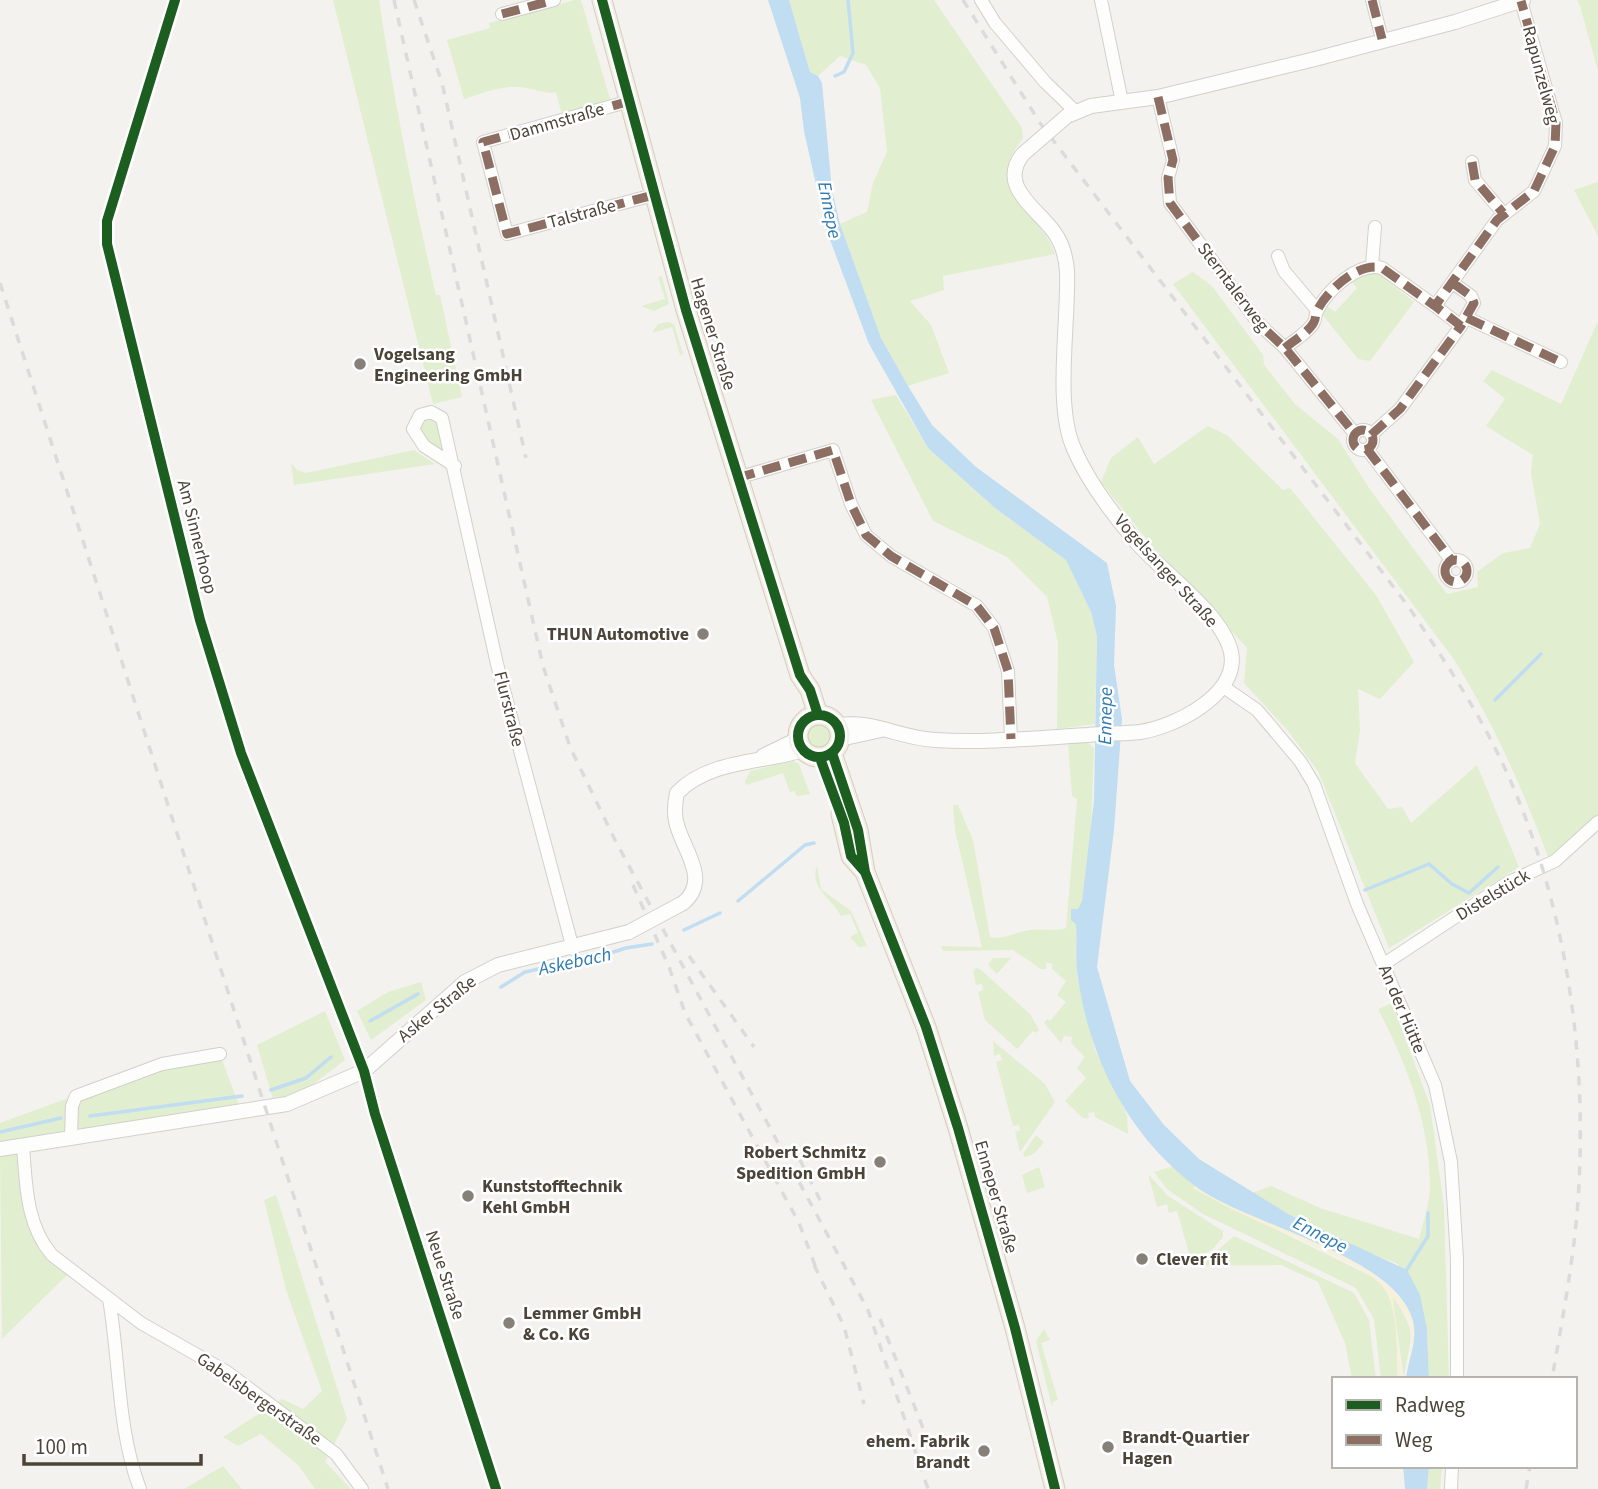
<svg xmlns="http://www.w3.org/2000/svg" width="1598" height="1489" viewBox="0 0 1598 1489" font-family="'Source Sans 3',sans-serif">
  <rect width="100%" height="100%" fill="#f4f2ee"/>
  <path fill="#e1eecf" d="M333,0h46c15,99 34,197 57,295h4l22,102 -29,7z
    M575,0h6l29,99 -48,16 -6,-23c-11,3 -25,-5 -38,-5 -18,-1 -37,7 -54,12l-17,-59 43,-12 -1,-5z
    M789,0h145l88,128 1,10c-42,54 16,71 32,116l-112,22 1,14 -34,11 21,24 18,48 -41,13 -27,-48 -41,-114 27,-12 6,-29 14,-31 -7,-64 -14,-23 -26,-9 -22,20 -8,-4z
    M1577,0h21v71l-18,-65z
    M1598,182v54l-24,-46z
    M1193,272l19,14 51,69 1,10 31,39 43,35 31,49 78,106 31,-7 -1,-15 26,-19 27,-5 10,-24 -9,-51 2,-18 -47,-29 19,-27 -22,-18 9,-11 69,34 37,-83v496l-50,40c-26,-70 -55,-135 -95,-199l-280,-374z
    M1378,273l36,29 -44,59 -12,-2 -36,-45 5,-8 8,6 22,-24 -6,-7 7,-7z
    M662,276l7,28 -15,7 -13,-5 24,-7 -7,-22z
    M668,322l6,2 9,30 -3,1 -8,-28 -20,6 6,-9z
    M896,395l32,53 67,60 71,52 25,52 6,24 -2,88 -38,5 1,-86 -11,-46 -40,-40 -74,-36 -62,-121z
    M437,415l16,49 -35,-24v-22z
    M1208,426l20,10 55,54 7,-2 86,107 38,67 -34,37 -22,-10 2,41 -5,33 33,46 14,-2 9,16 66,-58 42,102 -130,81 -71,-177 -30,-40 -44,-48 3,-35 -98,-106 -48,-60 10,-24 27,-21 16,27z
    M414,450l21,14 -141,21 -3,-22 6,7 9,3z
    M808 736a11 11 0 1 1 22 0a11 11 0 1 1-22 0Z
    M1068,743h20l6,5 -3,83 -9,70 -6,23 1,51 18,75 32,65 1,19 -33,-17 -1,-5 -6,1 1,5h-6l-18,-17 21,-23 -9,-10 8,-11 -14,-14 1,-6 -8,-1 -3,7 -17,-20 3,-4 3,2 16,-19 -9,-7 9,-14 -14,-12v-6h-6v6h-5l-28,-19 -70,1 -2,-5 41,1 -27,-117 -2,-25h5l15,35 17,97c15,3 25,-5 40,-7 13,-2 23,2 36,-2l11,-129 -5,-3z
    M793,761l6,3 11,30 -13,2 -3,-5 -4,1 -7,-19 -37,12 -1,-4 5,-10z
    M817,865l4,24 30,22 16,35 -8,1 -9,-10 8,-4 -8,-19 -9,2c-9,-18 -32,-27 -24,-51z
    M993,958h18l-14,16 -9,-9z
    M976,968l4,1 50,45 9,16 -3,3 -3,-2 -16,18 -32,-29 -7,-28 5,-2 -1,-6 -6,1 -3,-14z
    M421,982l5,18 -55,40 -14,-29 31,-19z
    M1392,1003l38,102 14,102 5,172h-20l-2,-50 -29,-65 -70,-28 -76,-43 19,-7 49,22 99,31c4,-17 11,-36 11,-53 0,-62 -24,-124 -52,-177z
    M325,1011l20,49 -42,32 -30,7 -16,-54z
    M993,1041l52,43 10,18 -35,50 -5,-20 5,-2 -1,-5 -6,1 -17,-64 6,-2 -2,-6 -6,2z
    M220,1054l21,57 -241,38v-26l162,-59z
    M1036,1135l8,7 -10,12 -9,3 -2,-3z
    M0,1152h16l13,70 10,27 32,22 -69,68z
    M1173,1166l22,20 -1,3 183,90c24,23 19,70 21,100h-17l-7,-60 -18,-31 -153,-74 -36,-25 -13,-17z
    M1039,1167l6,20 -18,6 -5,-18z
    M1148,1174l20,22 55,35v6l-11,13 -21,10 -14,-49 -8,2 -2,-9 -10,3z
    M276,1195l71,224 -22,43 26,27h-36l-16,-23 -38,-32 -23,12 -15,-9 59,-38 21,10 19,-18 -36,-101 -22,-90z
    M1234,1236l120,57 15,27 7,59h-24l-7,-36 -27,-61 -37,-17 -89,1 18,-9z
    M1392,1295c28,43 18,38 12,84z
    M1044,1329l6,11 -9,3 17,57 -5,2 -1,5 -16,-66z
    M223,1466l19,23h-58z
    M1429,1466h13l-2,23h-13z"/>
  <path fill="#f7f0da" d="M1195,1186c52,30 203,77 218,135 5,21 -5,38 -7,58l6,-35 -1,-21 -18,-26 9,82h-4c-2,-27 1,-61 -11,-86 -12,-27 -111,-62 -141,-77 -18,-8 -35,-18 -53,-28z"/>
  <path fill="#c0ddf1" d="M768,0h21l21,72 8,4 4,7 10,107 8,34 41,114 27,48 24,39 44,42 131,96 9,43 -2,59 8,54 -8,111 -17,137 33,114 34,44 35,34 91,56 117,55 13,25 7,34 2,50h-23c2,-20 12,-37 7,-58 -17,-66 -166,-96 -218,-135 -67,-51 -105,-126 -117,-208 -3,-18 -1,-36 -2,-54l-5,-4v-11h7l4,-8 12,-101 3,-164 -6,-24 -25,-52 -71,-52 -67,-60 -59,-104 -43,-115 -22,-98 -4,-33z
    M1403,1466h26l-2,23h-22z"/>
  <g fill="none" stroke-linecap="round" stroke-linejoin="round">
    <path stroke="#c0ddf1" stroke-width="3.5" d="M835,76l9,-4 9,-19 -5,-53
      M1495,700l46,-46
      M1365,890l64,-26 23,20 17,9 29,-26
      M738,901l67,-56 9,-2
      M684,930l36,-17
      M501,987l24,-15 31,-7 4,4 66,-21 26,-4
      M370,1021l48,-27
      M271,1090l35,-12 25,-21
      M90,1116l152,-20
      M0,1132l61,-14
      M1406,1271l22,-35v-23"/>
    <g stroke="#d2d0cb" stroke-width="14">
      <path id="minor" d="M175,0l-68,221v23l93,376 41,133 123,318 11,43 121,375
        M981,0l14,23 50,59 30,29
        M1101,0l21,102
        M1372,0l10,39
        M502,14l52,-14
        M1158,97l15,63 -5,18 2,25 89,121 26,24 70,86
        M630,101l-147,41 24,92 150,-40
        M1472,162l3,18 28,33
        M1278,256l6,15 33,39
        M1372,265l3,-38
        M1453,283l18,13 3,7 -13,23 -26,-20 62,-86 37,-29 21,-45 1,-23 -35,-122
        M1467,318l94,44
        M1285,348c8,-7 24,-16 29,-26 2,-3 1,-8 3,-11 9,-20 42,-50 65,-43l53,38
        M1353 440a10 10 0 1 1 20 0a10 10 0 1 1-20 0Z
        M1371,435l29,-26 61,-83
        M1367,449l85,112
        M455,466l-31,-20 -11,-17 7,-14 11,-3 11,6 55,246 76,285
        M737,478l96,-28 18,54 15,31 25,21 86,50 17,22 14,43 3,68
        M1445 571a11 11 0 1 1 22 0a11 11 0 1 1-22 0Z
        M1222,686l35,24 43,51 14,23 43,120 78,181 16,77 6,97v120
        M1384,964l123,-81 48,-22 43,-39
        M71,1135l1,-29 4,-10 86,-32 58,-10
        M23,1146c3,38 3,79 29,109l89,68 86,49 109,82 26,35
        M109,1299c11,63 8,130 31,190
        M1451,1489l1,-23"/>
    </g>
    <g stroke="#d2d0cb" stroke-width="16">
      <path id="tertiary" d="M1067,116l24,-10 67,-9 157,-38 140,-37 68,-22
        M837,725c37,-5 62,13 98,15 50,3 102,-2 153,-5 17,-2 35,-1 52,-3 34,-5 100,-37 91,-80 -8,-37 -67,-79 -92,-107 -25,-29 -50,-61 -65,-96 -20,-44 -5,-127 -7,-178 -1,-14 -5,-28 -13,-39 -17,-24 -57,-46 -31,-78
        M840,739l41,-9
        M763,756l35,-17
        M683,903c29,-24 -2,-55 -7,-82 -2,-10 -1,-19 1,-28 31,-33 86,-30 126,-43
        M0,1149l287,-45 77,-33 101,-89 33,-17 131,-33"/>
    </g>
    <g stroke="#d6cebb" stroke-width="21">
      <path id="primary" d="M602,0l84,310 114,365 10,15 8,25
        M798 736a21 21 0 1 1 42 0a21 21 0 1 1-42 0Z
        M832,753l26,77 7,42 61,155 32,101 57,200 40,161
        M841,814l10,42 14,16"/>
    </g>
    <use href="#minor" stroke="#fdfdfc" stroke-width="12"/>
    <use href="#tertiary" stroke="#fdfdfc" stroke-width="14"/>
    <use href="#primary" stroke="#f2efe6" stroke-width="19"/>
    <path stroke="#dbdbda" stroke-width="3.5" stroke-dasharray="9 9" stroke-linecap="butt" d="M394,0l149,666 27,81 45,93 253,470 60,179
      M414,0l28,83 84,375
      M963,0l77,123 368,483c39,58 79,118 106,183 52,124 72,262 65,395 -3,65 -16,131 -27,195
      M0,283l388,1206
      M633,885l36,82 16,46 114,210 19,50
      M689,956l65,91
      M800,1160l22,44
      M814,1265l30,61 20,78
      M880,1319l43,109
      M1526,1489l4,-23"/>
    <g stroke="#d2d0cb" stroke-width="16" stroke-linecap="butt">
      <path id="tertiary-bridge" d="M1023,154l44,-38
        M629,932l54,-29"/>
    </g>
    <use href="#tertiary-bridge" stroke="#fdfdfc" stroke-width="14"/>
    <path stroke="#8d6e63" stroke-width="9" stroke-dasharray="18 9" stroke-linecap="butt" d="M1372,0l10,39
      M502,14l52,-14
      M1158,97l15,63 -5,18 2,25 89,121 26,24 70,86
      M630,101l-147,41 24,92 150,-40
      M1472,162l3,18 28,33
      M1453,283l18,13 3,7 -13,23 -26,-20 62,-86 37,-29 21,-45 1,-23 -35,-122
      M1467,318l94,44
      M1285,348c8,-7 24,-16 29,-26 2,-3 1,-8 3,-11 9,-20 42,-50 65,-43l53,38
      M1353 440a10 10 0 1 1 20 0a10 10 0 1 1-20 0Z
      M1371,435l29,-26 61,-83
      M1367,449l85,112
      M737,478l96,-28 18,54 15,31 25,21 86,50 17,22 14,43 3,68
      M1445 571a11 11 0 1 1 22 0a11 11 0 1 1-22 0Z"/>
    <g stroke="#fff" stroke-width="15">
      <path id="cycleway" d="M175,0l-68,221v23l93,376 41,133 123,318 11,43 121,375
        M602,0l84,310 114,365 10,15 8,25
        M798 736a21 21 0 1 1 42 0a21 21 0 1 1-42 0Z
        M832,753l26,77 7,42 61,155 32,101 57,200 40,161
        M820,758l24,65 7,33 14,16"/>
    </g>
    <use href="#cycleway" stroke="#1b5e20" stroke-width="10"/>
  </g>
  <g fill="#868178" stroke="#fff" stroke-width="2.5">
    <circle cx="360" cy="364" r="7"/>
    <circle cx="703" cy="634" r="7"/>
    <circle cx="880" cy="1162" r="7"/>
    <circle cx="468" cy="1196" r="7"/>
    <circle cx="1142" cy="1259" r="7"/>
    <circle cx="509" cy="1323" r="7"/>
    <circle cx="1108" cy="1447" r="7"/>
    <circle cx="984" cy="1451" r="7"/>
  </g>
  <g text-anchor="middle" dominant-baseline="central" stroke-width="5" stroke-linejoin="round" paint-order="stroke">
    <g font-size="18" fill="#4b4439" stroke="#fff">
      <text transform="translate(1541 75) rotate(75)">Rapunzelweg</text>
      <text transform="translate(557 122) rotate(-16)">Dammstraße</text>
      <text transform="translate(582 214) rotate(-15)">Talstraße</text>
      <text transform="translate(1233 287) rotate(53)">Sterntalerweg</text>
      <text transform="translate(713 334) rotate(73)">Hagener Straße</text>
      <text transform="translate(197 537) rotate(76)">Am Sinnerhoop</text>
      <text transform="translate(1166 571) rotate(48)">Vogelsanger Straße</text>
      <text transform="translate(509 709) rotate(76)">Flurstraße</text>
      <text transform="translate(1493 895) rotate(-31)">Distelstück</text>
      <text transform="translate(437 1009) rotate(-39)">Asker Straße</text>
      <text transform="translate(1402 1009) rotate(67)">An der Hütte</text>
      <text transform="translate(996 1197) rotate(74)">Enneper Straße</text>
      <text transform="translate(445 1275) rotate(72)">Neue Straße</text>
      <text transform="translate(259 1399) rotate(35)">Gabelsbergerstraße</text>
    </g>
    <g font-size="18" font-weight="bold" fill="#4b4439" stroke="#fff" text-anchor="start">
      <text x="374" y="354">Vogelsang<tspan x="374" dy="21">Engineering GmbH</tspan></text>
      <text x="689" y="634" text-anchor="end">THUN Automotive</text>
      <text x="866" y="1152" text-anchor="end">Robert Schmitz<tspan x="866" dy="21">Spedition GmbH</tspan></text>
      <text x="482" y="1186">Kunststofftechnik<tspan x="482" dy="21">Kehl GmbH</tspan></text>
      <text x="1156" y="1259">Clever fit</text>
      <text x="523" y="1313">Lemmer GmbH<tspan x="523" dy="21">&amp; Co. KG</tspan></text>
      <text x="1122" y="1437">Brandt-Quartier<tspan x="1122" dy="21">Hagen</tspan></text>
      <text x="970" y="1441" text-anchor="end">ehem. Fabrik<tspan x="970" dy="21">Brandt</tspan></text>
    </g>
    <g font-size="19" font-style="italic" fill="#2e7ab2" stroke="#fff">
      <text transform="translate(829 210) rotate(79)">Ennepe</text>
      <text transform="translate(1106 716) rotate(-89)">Ennepe</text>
      <text transform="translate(575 962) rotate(-12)">Askebach</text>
      <text transform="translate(1320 1235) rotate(27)">Ennepe</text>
    </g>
  </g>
  <rect x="1332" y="1377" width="245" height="91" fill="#ffffff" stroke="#b7b4b0" stroke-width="2"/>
  <rect x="1346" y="1400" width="35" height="10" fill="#1b5e20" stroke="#b7b4b0" stroke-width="2"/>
  <text x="1395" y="1412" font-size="21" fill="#4b4439">Radweg</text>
  <rect x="1346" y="1435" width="35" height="10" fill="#8d6e63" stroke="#b7b4b0" stroke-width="2"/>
  <text x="1395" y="1447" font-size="21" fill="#4b4439">Weg</text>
  <path d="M24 1454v10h177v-10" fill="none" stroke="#4b4439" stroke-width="3.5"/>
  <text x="35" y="1454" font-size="21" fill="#4b4439" stroke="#ffffff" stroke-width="5" paint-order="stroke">100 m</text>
</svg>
